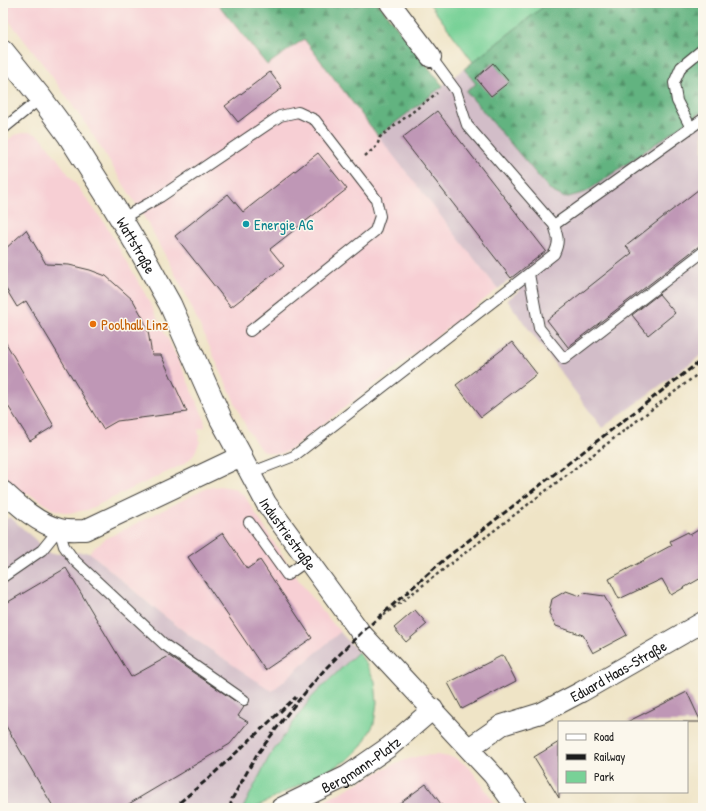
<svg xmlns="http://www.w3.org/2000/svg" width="706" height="811" viewBox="0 0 706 811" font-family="'Patrick Hand',sans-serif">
  <defs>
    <pattern id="forest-firs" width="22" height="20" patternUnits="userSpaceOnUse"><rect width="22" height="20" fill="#62b380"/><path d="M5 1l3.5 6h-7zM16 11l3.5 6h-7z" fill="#509168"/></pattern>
  </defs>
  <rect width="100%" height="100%" fill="#fbf7ec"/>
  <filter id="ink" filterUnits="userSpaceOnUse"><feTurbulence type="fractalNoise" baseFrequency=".025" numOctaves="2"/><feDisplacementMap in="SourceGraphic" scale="8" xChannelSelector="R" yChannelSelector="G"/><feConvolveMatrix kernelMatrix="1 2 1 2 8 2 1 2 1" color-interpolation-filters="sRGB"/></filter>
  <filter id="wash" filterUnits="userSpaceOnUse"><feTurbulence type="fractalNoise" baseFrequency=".012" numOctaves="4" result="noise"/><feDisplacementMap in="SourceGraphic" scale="16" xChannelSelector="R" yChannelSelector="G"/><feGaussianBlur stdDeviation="0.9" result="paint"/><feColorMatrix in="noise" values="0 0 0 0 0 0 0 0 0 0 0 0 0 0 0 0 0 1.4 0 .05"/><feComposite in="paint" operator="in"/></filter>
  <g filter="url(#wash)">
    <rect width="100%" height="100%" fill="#efe4c6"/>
    <path fill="#f7cfd4" d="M3,3h214l50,62 37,-26 194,250 -207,160 -8,4 -8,1 -8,-2 -7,-3 -13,-20 -62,-136 -36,-68 -60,-96 -41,-58 -45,-58z
      M27,132l7,1 8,5 63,86 38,66 34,67 27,61 1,9 -7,2 2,13 -7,14 -9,8 -97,46 -19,3 -16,-4 -15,-11 -19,-8 -15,-13v-334l12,-8z
      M220,486l13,2 11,7 48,76 23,31 25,30 -68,60 -79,-54 -39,-30 -65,-56 16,-13 102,-51z
      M437,755l18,3 14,9 30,41h-178l3,-7 72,-38 23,-7z"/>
    <path fill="#d2bdc8" d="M548,3h155v351l-101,74 -95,-128 13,-10 -8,-12 -14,11 -120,-153z
      M10,517l41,37 38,-2 65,56 39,30 79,53 68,-59 18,20 -47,46 -42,59 -26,51h-240v-287z"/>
    <path fill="#78d197" stroke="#4a765a" d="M429,3h119l-75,59z
      M358,652l7,10 10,19 2,21 -3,22 -13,23 -15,14 -92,47h-11l26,-51 42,-59z"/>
    <path fill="url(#forest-firs)" stroke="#3f684e" d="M217,3h161l65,83 -65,50 -74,-97 -37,26z
      M548,3h155v108l-117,81 -21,6 -14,-7 -85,-100 10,-7 -12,-15z"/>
    <g id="blocks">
      <path fill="#bf97b6" d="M493,63l16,19 -18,14 -15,-18z
        M270,72l12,16 -44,34 -13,-16z
        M437,111l109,140 -35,27 -109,-140z
        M318,153l29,36 -77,60 14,17 -53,41 -56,-71 53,-42 15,18z
        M703,186v57l-135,104 -21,-27 85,-67 -6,-7z
        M26,230l20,34 23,1 21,5 16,6 27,24 10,18 5,13 4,24h9l26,57 -70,9 -14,8 -77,-128 -9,6 -14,-23v-33z
        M659,294l16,19 -27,22 -16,-20z
        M3,338l51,88 -24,15 -27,-43z
        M512,342l25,32 -56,43 -25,-32z
        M703,527v50l-32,18 -9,-16 -43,20 -10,-20 63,-34 -2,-4 18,-9 2,3z
        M223,533l24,36 13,-9 52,78 -47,32 -77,-113z
        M66,568l65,109 38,-21 75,51 -6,9 10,6 -18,22 -108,64h-68l-51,-87v-116z
        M566,591l14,5 3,-3 21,3 23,39 -34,18 -10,-18 -27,-9 -7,-13 3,-14z
        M415,610l12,14 -21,18 -12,-14z
        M503,655l13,26 -54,28 -14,-26z
        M687,692l14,30h-74z
        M559,742v56l-25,-41z
        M426,784l18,24h-51z"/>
    </g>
  </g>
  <g filter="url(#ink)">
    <use href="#blocks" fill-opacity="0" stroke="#3c3a36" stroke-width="1"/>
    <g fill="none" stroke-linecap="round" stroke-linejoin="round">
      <g stroke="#3c3a36" stroke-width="12">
        <path id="service" d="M691,128l-14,-27 -3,-18 7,-16 22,-18
          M3,129l38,-31
          M121,219l39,-22 120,-81 18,-4 17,8 61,79 4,17 -5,15 -125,100
          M554,225l149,-106
          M529,274l10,54 25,31 139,-107
          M250,473l44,-17 260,-202c6,-12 4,-17 0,-29l-87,-100 -11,-34 -25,-34
          M249,522l38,53 21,-15
          M59,529l5,17 10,14 91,85 79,55
          M3,577l39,-27 17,-21"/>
      </g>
      <g stroke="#3c3a36" stroke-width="22">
        <g id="minor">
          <path d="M390,3l41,54"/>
          <path id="s1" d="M3,491c16,15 35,33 57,38 8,2 17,1 25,1l156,-74 25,47 95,130 132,142 24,33"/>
          <path id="s2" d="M469,748l33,-23 39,-12 40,-21 122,-70"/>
          <path id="s3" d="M281,808l66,-32 42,-29 44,-38"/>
        </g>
      </g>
      <g stroke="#3c3a36" stroke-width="24">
        <g id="tertiary">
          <path id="s4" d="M3,51l38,47 28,38 42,66 30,50 29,52 51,115 20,37"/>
        </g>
      </g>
      <path stroke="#3c3a36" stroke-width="2.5" stroke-dasharray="3 3" stroke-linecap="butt" d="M365,156l12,-10 3,-9 57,-44
        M379,619l324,-249"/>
      <use href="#service" stroke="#fff" stroke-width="10"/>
      <use href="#minor" stroke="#fff" stroke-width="20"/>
      <use href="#tertiary" stroke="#fff" stroke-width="22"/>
      <path stroke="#1c1c1c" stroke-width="3" stroke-dasharray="6 3" stroke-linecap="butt" d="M173,808l36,-30 87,-81
        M230,808l2,-9 24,-43 32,-43 37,-44 36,-36 85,-75 257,-199"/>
    </g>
  </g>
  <circle fill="#0f9aa8" stroke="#fbf7ec" stroke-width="1.5" cx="246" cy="224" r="4"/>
  <circle fill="#e8710a" stroke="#fbf7ec" stroke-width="1.5" cx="93" cy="324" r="4"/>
  <g text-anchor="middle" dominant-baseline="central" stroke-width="3" stroke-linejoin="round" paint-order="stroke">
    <g font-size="15" fill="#0d838f" stroke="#fbf7ec" text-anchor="start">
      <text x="254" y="224">Energie AG</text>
    </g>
    <g font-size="15" fill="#1c1c1c" stroke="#fbf7ec">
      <text stroke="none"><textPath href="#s4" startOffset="236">Wattstraße</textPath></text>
      <text stroke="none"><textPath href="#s1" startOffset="358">Industriestraße</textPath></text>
      <text stroke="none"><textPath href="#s2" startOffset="169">Eduard Haas-Straße</textPath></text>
      <text stroke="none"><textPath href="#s3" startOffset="91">Bergmann-Platz</textPath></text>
    </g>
    <g font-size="15" fill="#c56008" stroke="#fbf7ec" text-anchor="start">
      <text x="101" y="324">Poolhall Linz</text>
    </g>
  </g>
  <rect width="706" height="811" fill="none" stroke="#fbf7ec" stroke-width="16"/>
  <rect x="558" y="721" width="130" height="72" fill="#fbf7ec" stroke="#a29f99"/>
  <rect x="566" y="734" width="20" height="6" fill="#ffffff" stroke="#a29f99"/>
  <text x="594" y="741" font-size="12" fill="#1c1c1c">Road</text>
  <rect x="566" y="754" width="20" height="6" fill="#1c1c1c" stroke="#a29f99"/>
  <text x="594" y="761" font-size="12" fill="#1c1c1c">Railway</text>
  <rect x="566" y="771" width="20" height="12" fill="#78d197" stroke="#a29f99"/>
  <text x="594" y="781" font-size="12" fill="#1c1c1c">Park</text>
</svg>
